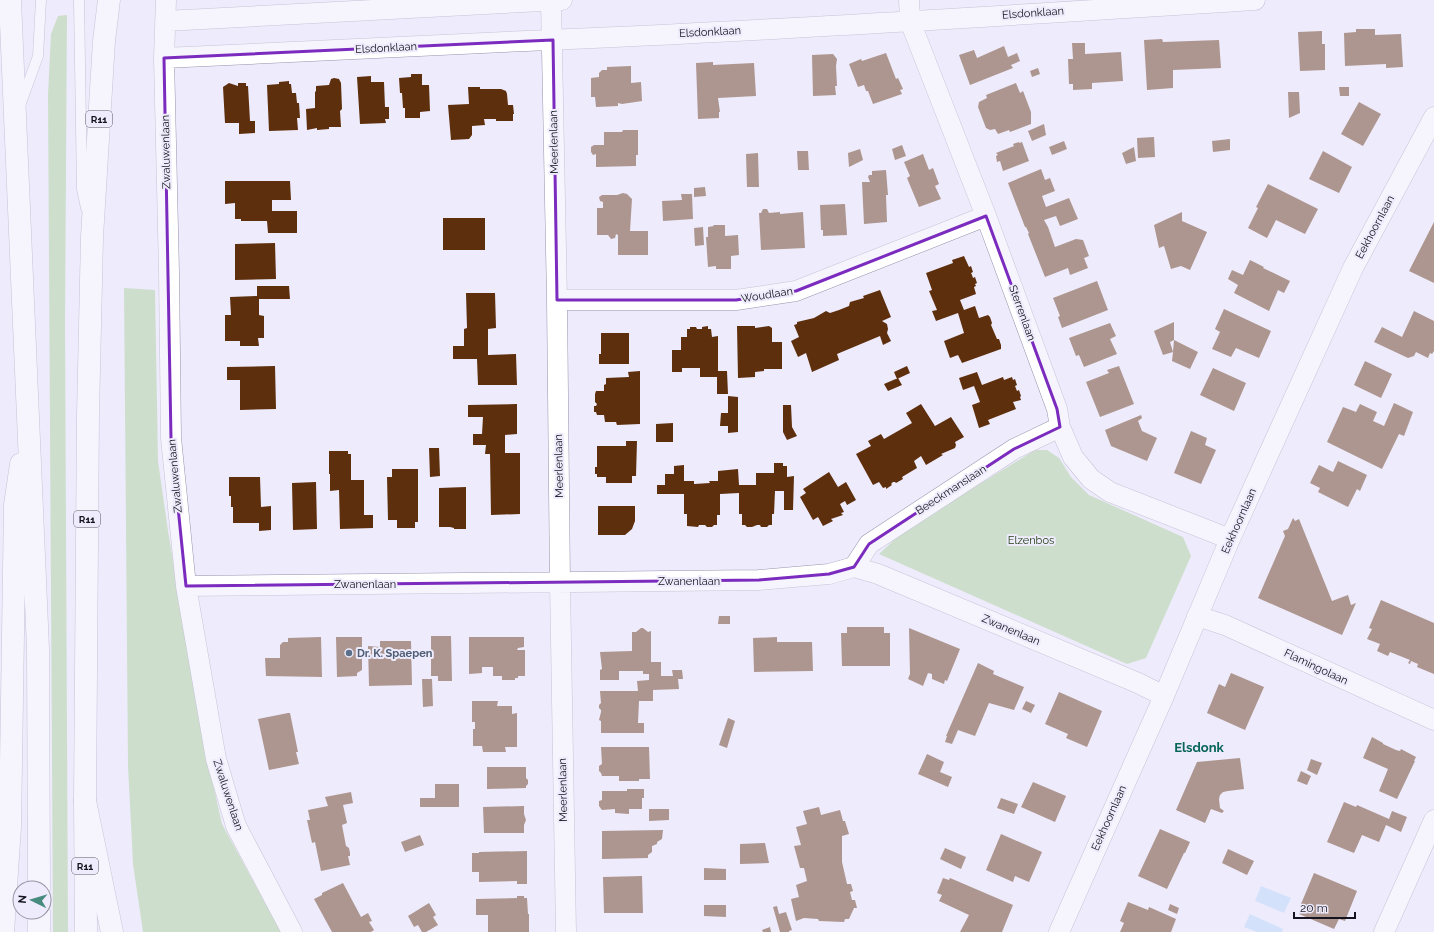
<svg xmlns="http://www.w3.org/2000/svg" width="1434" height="932" viewBox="0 0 1434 932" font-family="Raleway,sans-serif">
  <rect width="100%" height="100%" fill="#eeebfc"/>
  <path fill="#a4d092" d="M67,15l-2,309 3,608h-15l-5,-837 3,-61 7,-18z
    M124,288l31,2 3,171 10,70 36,213 18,80 59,108h-138l-10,-68 -5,-98z
    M1035,450h12l12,8 12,19 18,18 94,42 8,19 -45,102 -19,6 -248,-110 26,-24z"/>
  <path fill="#b2d7f9" d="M1261,886l30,12 -7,15 -29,-12z
    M1250,914l33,15 -1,3h-25l-13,-5z"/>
  <path fill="#5e2f0c" d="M1356,29h19v6l26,-1 2,33 -17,1v-4l-41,2 -1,-33 12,-1z
    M1322,31v13h3v26l-25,1 -2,-39z
    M1162,39l1,3 56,-2 2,28 -48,2v18l-26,2 -3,-50z
    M1072,43h13v11l36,-2 2,29 -31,2v6l-19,1v-6h-4l-1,-25h5z
    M1004,46l4,11 9,-4 3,8 -9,4 2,3 -43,17 -11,-30 15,-5 3,8z
    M886,53l10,26 2,-1 5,11 -3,1 2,4 -29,10 -5,-13h-2l-2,-6 -6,2 -9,-23 12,-5 1,2z
    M833,54l4,5 -1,7 1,20h-2l1,9 -23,1 -1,-41z
    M713,62v3l41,-2 2,33 -38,2 2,14h-1v6l-21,1 -2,-56z
    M631,66v17l10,-1 1,19 -20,3 -4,-1v3l-22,1 -1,-10h-4v-19l8,-1v-4l3,-3h5v-3z
    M1038,68l2,6 -8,3 -2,-6z
    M411,74h11v11h7l1,26 -10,1v6h-15v-10h-2l-1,-15h-2l-1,-15 12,-1z
    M371,76v6h13l1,25h4v12h-4l1,4 -26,1 -3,-47z
    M334,78l5,1 2,4 1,26 -2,2 1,16h-12v2l-12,1v-2l-10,2 -1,-21 9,-1v-16l1,-1v-5l13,-1 2,-6z
    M289,81v3h2l1,9h4l1,10h2l1,15h-3l1,12 -29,1 -2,-46 12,-1v-2z
    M229,83l9,3v-3h8v3h2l2,35h5v12l-16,1v-11h-14l-2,-36z
    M1016,83l4,10 3,-2 8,21v12l-21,8 -1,-2 -11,4 -3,-5 -5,1 -4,-2 -8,-21 1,-5 8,-4 -1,-3z
    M468,87h12v2h21l5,2 1,3 1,11h5l1,9h-1v7h-17v-2h-12l1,6 -13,1v9l-3,4 -18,1 -3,-35 21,-1z
    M1339,87h10v9h-9z
    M1288,92h11l1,21 -11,5z
    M1359,102l22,12 -18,32 -22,-12z
    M1044,124l2,11 -14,6 -4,-10z
    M623,130h15v25h-2v11l-40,1v-13l-3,1 -2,-3v-5l3,-2h10v-13h18z
    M1154,137l1,20 -17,1 -1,-20z
    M1230,139v11l-17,2 -1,-11z
    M1064,141l3,8 -15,6 -3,-8z
    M1019,142v1l3,-1 7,19 -26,10 -3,-10 -3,1 -1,-6 2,-1 -2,-2 18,-7 -1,-2z
    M902,145l4,11 -11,4 -3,-11z
    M1134,147l2,14 -10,3 -4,-11z
    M860,149l3,11 -14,7 -1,-14z
    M797,151h11l1,19h-11z
    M1323,151l29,16 -13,26 -30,-14z
    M758,153l1,34h-12l-1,-33z
    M923,154l6,16 4,-2 6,16 -4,2 6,13 -22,8 -12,-29 3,-2 -6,-14z
    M1041,169l4,11 5,-2 5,13 -13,5 4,11 23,-9 9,21 -18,7 -4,-10 -12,4 4,7 7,20 21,-8 7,1 6,16 -5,2 4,10 -18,7 -2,-7 -23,9 -17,-43 1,-1 -3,-6h-1l-17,-44z
    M886,170l2,25h-2l1,27 -23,2 -2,-42h8l-2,-5 1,-2h3v-4z
    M225,181h65l1,19h-19v11h25v22h-29l-1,-12h-26v-2h-6v-16l-10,1z
    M1268,184l50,25 -13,25 -29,-14 -9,18 -19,-10 10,-20 -2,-1z
    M705,187l1,9 -12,1v-9z
    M623,193l4,1 5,5 -2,32h18v24h-30v-20l-2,-1 -1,4 -4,1 -3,-4h-11v-27h6v-6l-3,-1 -1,-4 3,-2h15z
    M681,194h11l1,25 -30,2 -1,-20 20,-1z
    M845,204l2,31 -24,1v-6h-2l-1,-25z
    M763,209h4l2,4 11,-1v2l23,-2 2,36 -44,2 -2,-37h2z
    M1182,212v9l25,11 -17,38 -9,-4 -10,3 -7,-23 -5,2 -5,-23z
    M443,218h42v32h-42z
    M1434,222v61l-25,-12z
    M713,225h12v11l13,-1 1,20 -8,1v13h-15v-3l-8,1 -2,-30h2v-10l6,-1z
    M703,227l1,18 -9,1 -1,-18z
    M275,243l1,36 -41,1v-36z
    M964,256l5,11 2,-1 2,6 -2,1 1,2 1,3 2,-1 2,6 -2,1 1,2 -2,1 2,7 -16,6 4,10 11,-4 4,12 9,-3 2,2 2,6 -1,2 6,14h2l2,6v4l-39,14 -4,-8 -8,3 -6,-17 20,-8 -6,-20 -22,8 -4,-10 5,-1 -8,-19 3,-1 -6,-17 27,-10 -1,-3z
    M1250,260l14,7 -1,1 27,13 -6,12 -6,-3 -9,21 -35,-18 4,-8 -10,-6 4,-9 11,5z
    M1097,281l11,29 -46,18 -4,-11 2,-1 -7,-18z
    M257,286h32l1,13h-31v16l5,1v22h-6l1,8h-19v-5h-15v-26h6l-1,-18 27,-1z
    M880,290l11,27 -9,4 5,3 1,5 -1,4 4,8 -8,4 -3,-9 -43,18 2,6 -27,12 -6,-19 -8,4 -7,-16 8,-4 -5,-12 3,-1v-2l17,-4 12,-7 4,2 9,-3 10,-4 1,-4 14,-4 -1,-2z
    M466,293h29l1,35 -8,1v26l28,-1 1,31h-39l-1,-26h-24v-13h11v-17l3,-1z
    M1224,309l47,22 -12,27 -23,-10 -5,9 -19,-8 8,-17 -5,-3z
    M1414,311l20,10v30l-2,3 -2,-1 -2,5 -12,-6 -2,4 -6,2 -34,-16 8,-15 20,10z
    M1174,322v18l-4,2 3,10 1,-12 24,12 -8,17 -18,-8 1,-9 -10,3 -9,-24z
    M1110,323l6,13 -6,3 7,15 -33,13 -5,-12 -3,1 -7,-18z
    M708,326v3h3l1,8 6,-1v35h9l1,23h-11v-17h-17v-9h-18v4h-10v-22h9v-13h6v-8h3v-2h6l1,2h5v-2z
    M737,326h18v2l14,-2 3,2v14h10v27h-18v2l-9,1v5l-17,1z
    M601,333h28v31h-30v-10h2z
    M1365,361l27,13 -11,24 -27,-13z
    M275,366l1,43 -36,1v-30h-13v-13z
    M907,366l3,7 -13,6 -3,-7z
    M1119,366l15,38 -34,13 -14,-35 23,-9 -2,-3z
    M1213,368l33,15 -12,28 -34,-16z
    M640,371v53l-23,1 -1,-3h-11l-1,-7h-7l-1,-3h-2v-6h2l1,-2 -2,-2v-8l1,-3h8v-6l2,-1v-6l23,-1 -1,-5z
    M977,372l5,13 21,-8 1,3 8,-3 1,3 2,-1 2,6 -2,1 2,5 2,-1 2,6 -1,1 1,3 -8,2 3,7 -28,11 2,4 -11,4 -7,-23 8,-3 -6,-16 -11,4 -4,-12z
    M898,378l4,7 -14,6 -4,-7z
    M728,396l10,1v35l-10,1v-7h-8l1,-13h7z
    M1394,403l19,9 -9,24 -5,-2 -17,35 -55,-27 16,-35 13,5 4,-8 17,8 -4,9 11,5z
    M517,404v30l-12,1v18h15v61l-29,1 -1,-61h-5l1,-9h-13v-11h9l1,-17h-15v-12z
    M921,404l14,22 16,-9 13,20 -9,5 1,3 -1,3 -14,6 2,1 -17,10 -5,-9 -7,5 3,7 -15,9 1,2 -7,4 -1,-1h-2l-2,2 1,1 -6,4v-2l-3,1 -4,-6 -6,3 -17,-31 15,-8 -3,-5 13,-7 3,5 28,-16 -6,-10z
    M783,405h8l1,22 5,9 -10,4 -4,-8z
    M1141,415l1,3 -4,3 4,10 15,7 -10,23 -36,-15 -6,-16z
    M673,423v19h-17v-18z
    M1191,431l16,7 -2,7 11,5 -15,34 -27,-11z
    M626,441h11l-1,35h-4v7h-26v-6h-9v-3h-2v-7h2v-21h29z
    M429,448h10l1,28 -10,1z
    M329,451h19v3h3v26h13v35h9v13l-33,1 -1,-39 -9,1v-17h-1z
    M1338,461l29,14 -7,16 -3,-2 -9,18 -30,-15 2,-4 -10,-5 9,-18 14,7z
    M774,463h9v3h4v11l7,-1 -1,34h-9v-19h-9l-1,23h-2v11h-3l-2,2h-6l-1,-2h-3l-5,2h-5l-2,-2h-3v-11h-3v-21l-19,1v21h-3v10h-3l-2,2h-5l-2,-2h-6l-1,2 -11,-1v-12h-3v-20h-27v-9h8v-11h9v-8l10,-1v16h10v3l16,-1 -1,-2h9v-10l20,-2 1,16h17v-12h18z
    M392,469h26v53h-3v6h-18v-8h-9l-1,-43h5z
    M829,472l9,15 8,-5 10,18 -9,5 -2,-4 -5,3 4,8 -3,1 2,2 -12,4 2,2 -10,5 -5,-9 -5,3 -13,-23 6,-4 -3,-4z
    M229,477h31l1,30 10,-1v24l-12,1v-8h-26v-16h-2v-11h-2z
    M316,482l1,47 -24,1 -1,-47z
    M466,487v42h-12v-1l-4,-1h-11v-39z
    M598,506h37v15l-3,8 -7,6h-27z
    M1293,518l2,3 4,-2 33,82 16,-6 3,10 5,-2 -14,32 -84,-37 27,-62 -2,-5 5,-2z
    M1381,600l53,23v51l-17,-7 1,-3 -7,-3 -1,3 -2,-1 2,-3 -20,-8 -2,4 -11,-5 3,-7 -13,-5 5,-10 -3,-1z
    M719,616h11v8h-12z
    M847,627h37v6h6v33h-48l-1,-33h6z
    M641,628h2l5,4 3,-1v31h10v14h12l-1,-6h10l1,9h-5l1,10 -26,1v11h-14l-1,22h6v10h-43v-12l-2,-1 2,-8v-2l-2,-2v-3l2,-2 -1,-12h38l-1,-10 12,-1v-6h-6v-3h-24v9h-19v-10l2,-1 -2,-17 32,-1v-19h4z
    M909,628l51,21 -13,32 -2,-1 -1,4 -12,-5v-5l-4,-1 -5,13 -15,-7 2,-5z
    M431,636h20l1,45h-14v-5h-7z
    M321,637l1,40 -56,-1 -1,-18h15v-13l3,-3h5v-4z
    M336,637h26v33l-5,3v3l-20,1z
    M469,637h55v10l-6,1 -1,2h8v26h-7v2h-3v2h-13v-4h-9v-9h-11v6l-13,1z
    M777,637v5h35l1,29 -59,1 -1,-34z
    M380,641h31l1,44 -43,1 -1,-40 12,1z
    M978,663l16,8 -1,3 31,13 -10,23 -25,-7 -14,33 -17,-6 -6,14 -7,-2 2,-6h-1z
    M1231,673l33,14 -19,43 -38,-17 12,-29 6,3z
    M422,679h10l1,27 -10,1z
    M1059,692l43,19 -15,36 -21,-9 2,-4 -23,-10z
    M472,701h26l-1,5h15v8l5,-1v34h-12l1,5h-23l-1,-6h-9v-17h2v-7h-3z
    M1026,701l9,4 -4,8 -9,-4z
    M288,713h2l8,39h-2l3,12 -30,6 -11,-51z
    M728,718l7,3 -8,27 -8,-3z
    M1372,737l11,6v1l13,6 4,1 1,-2 15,8 -2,4h1l-18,38 -18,-8 9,-22 -25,-11z
    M601,747h48l1,32h-11v2h-20v-5h-17l-1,-3 -2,-2v-5l3,-2z
    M927,754l17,8 -4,10 12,5 -4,10 -30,-13z
    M1240,758l4,31 -16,2 -5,1 -3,3 -1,4 1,9 4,3 -2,2 -11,-4 -6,14 -29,-13 21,-48z
    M1311,759l11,4 -5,12 -10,-5z
    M487,767h39v11l2,2v4l-2,2v2l-39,1z
    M1301,771l10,5 -4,9 -10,-4z
    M1033,782l33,14 -11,26 -34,-15z
    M435,784h24v23h-39v-9h15z
    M627,789h17v9h-2v11h-13v5l-14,-1v-4l-13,1 -3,-4v-5l3,-1v-9h25z
    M351,792l2,11 -10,2 4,18 -5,2 4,21 3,2 1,5v3h-2l2,9 -29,6 -6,-29 -3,1 -5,-23h3l-2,-10 20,-4 -3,-9z
    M1001,798l17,6 -4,10 -17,-6z
    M1344,802l12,5 1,-2 32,14 3,-8 15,6 -6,15 -15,-7 -7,17 -17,-7 -8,18 -27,-11z
    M524,806v8l2,6 -2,5v8h-40l-1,-26z
    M819,807l2,8 19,-5 3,11h2l4,13 -7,2v26l5,22h4l2,7 -3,1 2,8h3l2,8h-3l-5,11h-4l-1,3 -25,-1 -1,-2 -14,-1 -8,3 -5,-22 8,-2 -3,-12 11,-4 -3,-13h-4l-6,-22 7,-1 -5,-18 11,-3 -4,-13z
    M649,809h20v11l-20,1z
    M1160,829l30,13 -5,11h-1l-17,36 -29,-13z
    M663,830l-1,9 -5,3v2l-5,2v6l-4,3v3l-46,1v-28z
    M1001,834l41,18 -13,30 -14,-6 -2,6 -27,-12z
    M420,835l4,10 -19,7 -4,-10z
    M765,843l4,20 -29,1v-20z
    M945,848l21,9 -5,12 -21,-10z
    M1228,849l26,12 -7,14 -25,-12z
    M527,851v33h-10v-3l-38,1v-10h-7v-19h7v-1z
    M704,868l22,1v11h-22z
    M1314,873l43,18 -12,30 -6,-2 -5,10 -35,-15 4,-10h-2z
    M642,876l1,37h-39l-1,-36z
    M943,878l6,2 1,-2 63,27 -11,27h-42l9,-17 -30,-14 3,-6 -5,-2z
    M343,883l18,34 7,-4 4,8 -3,1 5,8 -3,2h-39l-18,-33 8,-4v-2z
    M517,896h7v2h3l1,16h1v18h-41v-17h-12v-16l41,-1z
    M1128,902l20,8 1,-3 27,12 -5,13h-51l4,-9 -4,-2z
    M429,903l7,12 -3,2 5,8 -12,7h-4l-4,-7 -4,2 -6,-11z
    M1170,904l9,4 -2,6 -9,-4z
    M704,905h22v12l-22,-1z
    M777,906l2,8 7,-2 6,18 -3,1v1h-9l-7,-25z
    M770,927l1,5h-8l-1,-2z"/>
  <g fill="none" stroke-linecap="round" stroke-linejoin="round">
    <g stroke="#9893ad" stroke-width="11">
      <path id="service" d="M79,0l3,189 4,19
        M21,103l17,-47 3,-56"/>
    </g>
    <g stroke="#9893ad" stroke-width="21">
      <path id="minor" d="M166,0l-2,58 5,214 2,166 15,148 30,173 20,67 56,106
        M551,0l6,300 3,283 6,349
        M909,0l1,21 76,195 71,193 3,18 13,30 18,22 19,13 120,47
        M165,21l397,-21
        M164,58l362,-17c243,-10 486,-26 729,-41
        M557,300h179l60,-9 190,-75
        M854,567l15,-23 145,-95 46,-22
        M186,586l573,-6 70,-6 25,-7 24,7 260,109 26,13
        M1197,616l28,9 209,95
        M1059,932l105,-236 66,-157 123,-271 81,-151
        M1384,932l50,-112"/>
    </g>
    <g stroke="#9893ad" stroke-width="23">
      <path id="trunk" d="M10,0l28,649 1,239
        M39,912v20
        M3,932l7,-105 5,-322 6,-41
        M86,932l-1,-131 3,-386 4,-178 12,-196 5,-41"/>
    </g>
    <g stroke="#9893ad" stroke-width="23">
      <path id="motorway" d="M85,801l27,131"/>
    </g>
    <use href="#service" stroke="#fff" stroke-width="10"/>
    <use href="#minor" stroke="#fff" stroke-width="20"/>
    <use href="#trunk" stroke="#fff" stroke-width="22"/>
    <use href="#motorway" stroke="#fff" stroke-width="22"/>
  </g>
  <path d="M0 0H1434V932H0ZM553,40l4,260h179l60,-9 190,-75 71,193 3,18 -46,22 -145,95 -15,23 -25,7 -70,6 -573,6 -15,-148 -7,-380z" fill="#eeebfc" fill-opacity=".55" fill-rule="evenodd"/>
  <path fill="none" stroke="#7b2cbf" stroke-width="3" stroke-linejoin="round" d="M553,40l4,260h179l60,-9 190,-75 71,193 3,18 -46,22 -145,95 -15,23 -25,7 -70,6 -573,6 -15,-148 -7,-380z"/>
  <circle fill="#5c6f8a" stroke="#eeebfc" stroke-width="1.5" cx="349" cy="653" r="4"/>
  <g text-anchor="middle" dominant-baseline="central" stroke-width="4" stroke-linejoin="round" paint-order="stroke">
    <g fill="#eeebfc" stroke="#565460" stroke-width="1">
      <rect x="86" y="111" width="26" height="16" rx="3"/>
      <rect x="74" y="511" width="26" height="16" rx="3"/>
      <rect x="72" y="858" width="26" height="16" rx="3"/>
    </g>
    <g font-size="10" font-weight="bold" fill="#15131d">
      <text x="99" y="119">R11</text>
      <text x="87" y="519">R11</text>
      <text x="85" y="866">R11</text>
    </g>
    <g font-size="11" fill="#15131d" stroke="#eeebfc">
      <text transform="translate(1033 13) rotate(-4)">Elsdonklaan</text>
      <text transform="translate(710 32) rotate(-3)">Elsdonklaan</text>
      <text transform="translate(386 48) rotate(-3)">Elsdonklaan</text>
      <text transform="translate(554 142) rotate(-91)">Meerlenlaan</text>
      <text transform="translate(166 152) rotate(-91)">Zwaluwenlaan</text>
      <text transform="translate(1375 227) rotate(-62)">Eekhoornlaan</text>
      <text transform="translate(767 295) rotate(-9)">Woudlaan</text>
      <text transform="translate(1022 313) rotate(70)">Sterrenlaan</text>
      <text transform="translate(559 466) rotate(-91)">Meerlenlaan</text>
      <text transform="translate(175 476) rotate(-95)">Zwaluwenlaan</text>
      <text transform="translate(951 490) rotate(-33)">Beeckmanslaan</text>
      <text transform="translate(1239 521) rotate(-66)">Eekhoornlaan</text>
      <text x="689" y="581">Zwanenlaan</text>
      <text x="365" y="584">Zwanenlaan</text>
      <text transform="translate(1011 630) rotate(23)">Zwanenlaan</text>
      <text transform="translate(1316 667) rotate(25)">Flamingolaan</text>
      <text transform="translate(563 790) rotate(-91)">Meerlenlaan</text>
      <text transform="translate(228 795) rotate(72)">Zwaluwenlaan</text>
      <text transform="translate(1109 818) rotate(-66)">Eekhoornlaan</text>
    </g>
    <g font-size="11" fill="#1c390c" stroke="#eeebfc">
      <text x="1031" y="540">Elzenbos</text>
    </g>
    <g font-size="11" font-weight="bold" fill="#4e5e75" stroke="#eeebfc" text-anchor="start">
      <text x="357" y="653">Dr. K. Spaepen</text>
    </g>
    <g font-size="13" font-weight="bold" fill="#076559" stroke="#eeebfc">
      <text x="1199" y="747">Elsdonk</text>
    </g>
  </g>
  <g transform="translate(32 900) rotate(275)"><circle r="19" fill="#eeebfc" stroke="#9795a3"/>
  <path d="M0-3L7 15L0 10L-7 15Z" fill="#478b7f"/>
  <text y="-6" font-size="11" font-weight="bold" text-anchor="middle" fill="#15131d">N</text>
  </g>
  <path d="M1294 912v6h61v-6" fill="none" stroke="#15131d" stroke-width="2"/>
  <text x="1300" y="912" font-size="12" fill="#15131d" stroke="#eeebfc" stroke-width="3" paint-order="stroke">20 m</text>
</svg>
